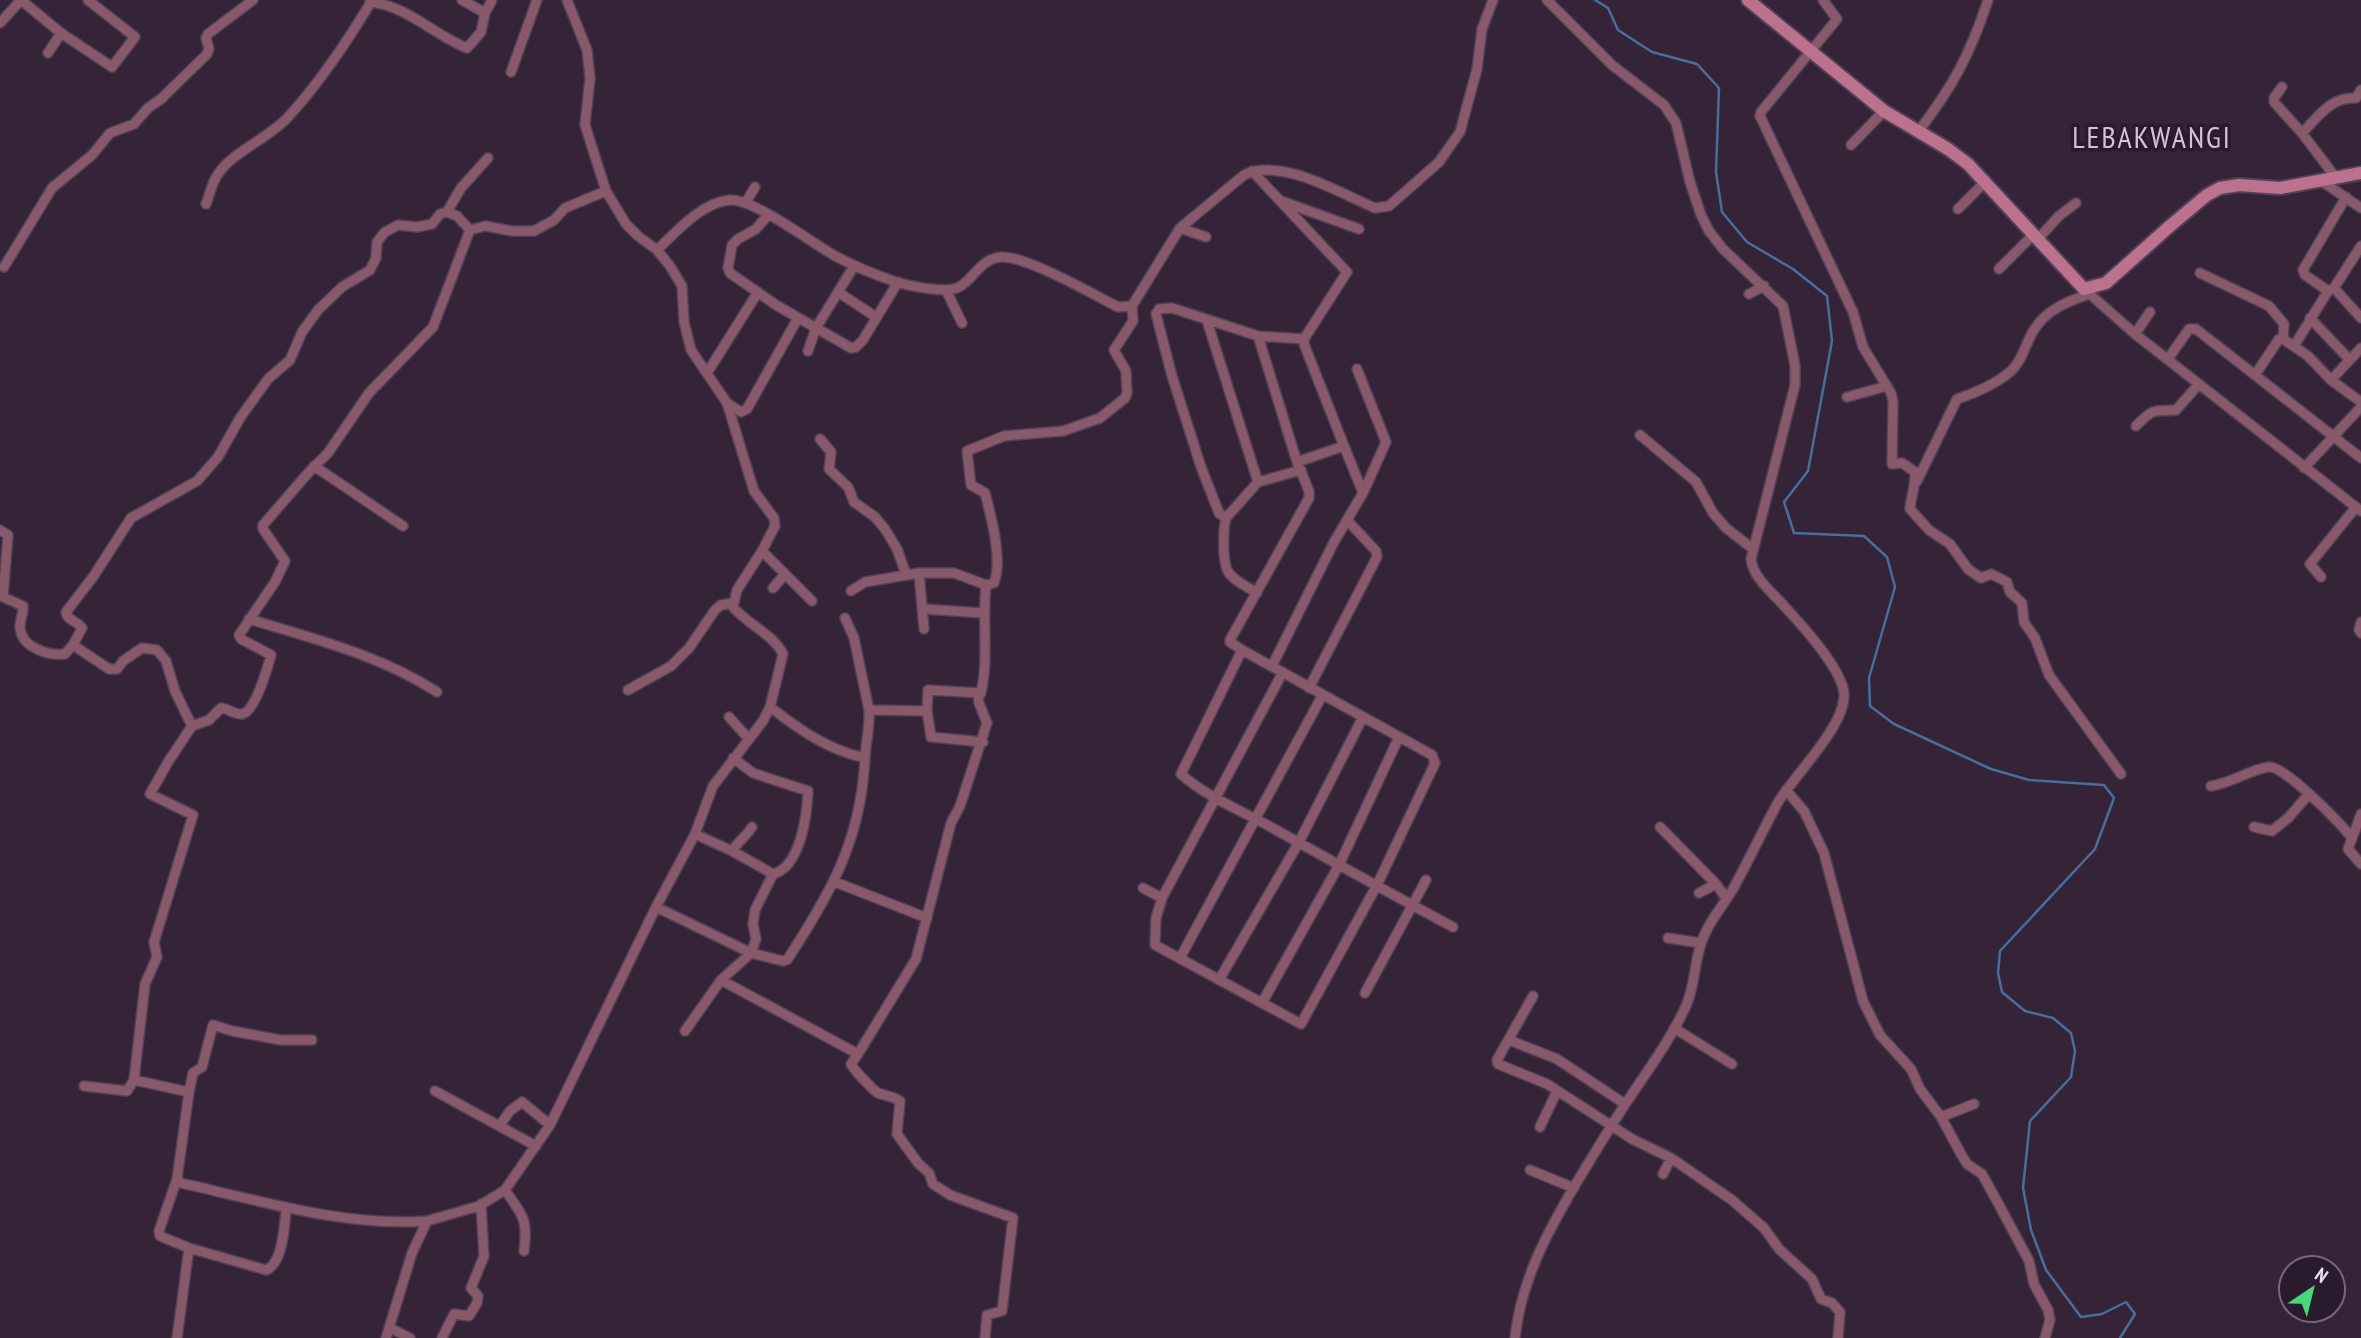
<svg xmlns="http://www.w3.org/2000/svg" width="2361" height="1338" viewBox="0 0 2361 1338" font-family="'PT Sans Narrow',sans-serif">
  <rect width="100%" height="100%" fill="#352338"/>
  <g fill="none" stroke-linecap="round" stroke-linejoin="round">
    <path stroke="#476e9c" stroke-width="2.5" d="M1595,0l13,8 10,22 34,22 45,12 22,24 -3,84 6,40 25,30 46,27 34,27 5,45 -24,130 -24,31 10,31 70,3 23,21 8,30 -26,91 1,28 24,18 97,45 38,11 75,5 10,13 -19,51 -95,102 -2,22 4,19 23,19 28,7 18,15 4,18 -4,26 -41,44 -7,67 8,42 15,40 35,47 21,-3 24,-12 9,12 -15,24"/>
    <g stroke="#524155" stroke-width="12">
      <path id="street" d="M21,0l40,33 51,34 23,-30 -47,-37
        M462,0l23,13 7,-13
        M1823,0l14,19 -76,93 -1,4 93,196 10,35 28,46 2,9 -1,62 10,-1 13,9c1,13 -4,24 -5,37l19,21 21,14 18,25 13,9 10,-4 16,8 3,10 12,11 2,19 11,16 14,37 72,99
        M371,2c36,4 63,33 96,46l14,-16 4,-19
        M0,23l21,-23
        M48,53l13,-20
        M511,72l26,-72
        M2282,87l-8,11v4l28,31 34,45
        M1918,132c35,-46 52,-77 70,-132
        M2302,133c17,-17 28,-36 54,-35l5,-8
        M1851,145l33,-34
        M1252,171l95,101 -43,67v5l40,102 -47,16
        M2323,182l38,26
        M1281,201l78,28
        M746,202l9,-15
        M206,204c4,-10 6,-22 12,-30 15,-23 52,-36 71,-58 32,-35 58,-74 82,-114l-1,-2
        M1958,209l27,-27
        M447,212l10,4 13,14
        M768,215l-12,14 -18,10 -6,6 -4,23 2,5 46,32 75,43 5,-1 7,-7 35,-58
        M1180,228l26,9
        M2037,240l22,-24 17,-13
        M657,250c19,-18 45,-48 73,-50 25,-1 83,44 107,57 19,10 39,18 59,25 14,4 50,12 63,5 16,-9 21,-28 42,-30 24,-2 93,38 117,50l14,-1
        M4,267l48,-79 40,-33 18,-22 24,-9 14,-16 13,-9 46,-45 2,-5 -3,-11 2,-4 45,-34
        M1999,269l34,-34
        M2200,273l69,33 15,18 -1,15
        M2334,288l27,30
        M2084,289l51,45 226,177
        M946,290l16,33
        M2328,291l-23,-16 -2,-5 43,-73
        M838,292l38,25
        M1749,294l15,-8
        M2310,318l39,41
        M1207,321l51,161
        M2135,334l15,-22
        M2294,346l34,-55 6,-3 27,-42
        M808,351l8,-23 38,-62
        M2168,359l21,-30h7l165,129
        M1357,369l29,73 -23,51
        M707,373l51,-81
        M2255,375l24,-36h4l25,17 23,24 30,22
        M2331,380l30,-32
        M1847,397l40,-11
        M727,403l14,9 6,-3 51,-91
        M2136,426c19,-19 16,-14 40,-16l23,-26
        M1640,435l56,47 17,31 13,15 27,21
        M820,439l11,13 -2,17 19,18 6,15 21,15 10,12 12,20 9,25
        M314,466l89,60
        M2304,468l57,-61
        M1301,470l-43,12 -32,36 -7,-5 -18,-46 -29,-91 -16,-62 3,-5 13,-1 86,28 46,3
        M1917,481l40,-82c18,-6 39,-15 54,-28 11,-10 14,-25 21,-38 13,-23 34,-31 57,-39
        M1226,518c-3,11 -4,46 3,55 5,8 19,14 28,20
        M0,530l8,5 -5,62 20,9c1,8 -4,15 -3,22 2,20 29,28 45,26l8,-9
        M762,551l50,50
        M919,573h35l32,12c-4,36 3,73 -5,108l-53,-3 -1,21
        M2321,577l-11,-13 46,-57
        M986,585l8,-2c9,-23 -3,-67 -9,-90l-14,-8 -4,-34 37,-15 59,-5 37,-13 25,-20 2,-5 -1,-22 -12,-21 19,-29 -1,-15 48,-78 64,-53c38,-18 95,18 131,33l14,-2 50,-44 21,-30 17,-63 5,-40 11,-29
        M773,588l12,-14
        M851,591l14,-9 54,-9 5,56
        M924,609l59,4
        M845,618l9,20 15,72
        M249,619c65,20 131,36 188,73
        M2361,622l-2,8 2,3
        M1242,650l-12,-8v-2l79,-142v-7l-12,-29 -39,-126
        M1272,666l62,-124 29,-49 -19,-47
        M1283,672l-121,226 -6,20 -1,27 146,79 76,-139 58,-122 -3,-8c-63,-35 -126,-70 -190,-105l-61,124c24,22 59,36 88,52 61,34 122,68 184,101
        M1309,688l68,-131 -1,-6 -29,-31
        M628,690l43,-24 18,-18 26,-38 6,-5 12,-2
        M770,707c30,23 58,43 95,51
        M729,717l20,22
        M192,726l17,-6 12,-12c6,0 14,7 21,6 13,-1 26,-48 29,-59l-30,-16 -2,-4 36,-53 10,-21 -22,-32v-4l46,-53 19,-19 41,-60 64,-66 37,-97 15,-4 27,5h22l20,-11 11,-12 41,-17
        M733,758l20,15 55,18c-1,23 -7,76 -35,83
        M2211,786c21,-3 40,-17 58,-19 15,-2 72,57 83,71
        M1786,790l18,21 20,42 39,148 17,34 31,34 9,20 21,28 20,37 6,10 15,10 16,29 31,58 5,23 14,26 2,10 -5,18
        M2361,814l-13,35 13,15
        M1660,827l56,57 10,14
        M2254,827l18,4 16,-13 20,-23
        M732,851c6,-10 14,-14 20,-24
        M835,882l92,36
        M1143,888l19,10
        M1699,893l17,-9
        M656,907l95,46 32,8 4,-1c44,-67 74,-120 78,-202 1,-16 5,-32 4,-48l58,1 4,26 52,5
        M1668,938l33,5
        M1180,958l142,-262
        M721,980l137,74 -7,10c2,5 21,25 27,29 7,3 15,3 22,8l-3,33 21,29 11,10 4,11 17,11 63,23 -11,93 -15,4 -2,23
        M1219,980l80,-138 64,-125
        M1365,993l61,-113
        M1533,996l-36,64 1,4 49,20 85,55 39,19 61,42 32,28 15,21 33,30 9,20 11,4 8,9 -2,26
        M1262,1003l77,-138 60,-128
        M1674,1028l58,36
        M685,1031l36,-51 30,-27 5,-14 -3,-15 2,-14 18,-36 -41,-23 -37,-17
        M1514,1042l43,17 68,45
        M858,1054l58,-95 35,-136 9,-17 27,-83 -8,-20 -1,-8
        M134,1080l55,12 -12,87 4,4c80,18 164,44 246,38
        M84,1086l43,5 7,-11 11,-96 12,-27 -3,-15 39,-127 -43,-21 18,-32 24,-36 -17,-35 -9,-30 -9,-11 -15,-2 -19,13 -6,8h-8l-36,-24 9,-17c-4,-7 -15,-7 -16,-16l27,-35 38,-59 66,-37 21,-24 22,-39 28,-39 22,-19 12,-28 16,-22 24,-23 28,-17 6,-12 1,-16 8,-10 13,-7 19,2 15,-3 8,-10 7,-2 14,-24 27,-30
        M435,1091l101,55
        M189,1092l4,-19 9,-6 11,-42 19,6 49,9h31
        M1941,1117l33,-13
        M500,1125l10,-14 12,-9 28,23
        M1540,1127l17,-36
        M1530,1170l44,18
        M1663,1174l8,-16
        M177,1179l-18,52 1,5 29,12 77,22c17,-6 19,-46 20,-63
        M505,1190c18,26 23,28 19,61
        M390,1328l20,10
        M177,1338l12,-90
        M386,1338l26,-85 15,-32 52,-15 26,-16 45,-65 106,-218 39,-73 18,-48 50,-65 7,-14 13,-53c-10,-20 -36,-30 -50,-47l4,-17 25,-39 13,-25 -1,-8 -20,-27 -27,-88 -36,-53 -7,-28 -2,-36 -12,-20 -13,-16 -19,-14 -12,-12 -20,-33 -21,-66 5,-47 -3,-28 -20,-50
        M442,1338l12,-24 15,2 8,-13 1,-7 -7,-8 13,-32 -3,-52
        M1515,1338c6,-58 33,-107 62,-156 17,-28 33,-55 51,-82 20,-30 43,-61 58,-94 9,-20 8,-42 15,-62 6,-20 21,-37 32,-55 15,-27 29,-57 44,-85 17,-29 65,-74 67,-107 2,-24 -43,-73 -60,-91 -12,-14 -31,-28 -33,-47l44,-174v-20l-12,-59 -60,-57 -14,-18 -8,-16 -11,-33 -14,-59 -12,-18 -52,-40 -65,-65"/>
    </g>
    <g stroke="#524155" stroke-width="16">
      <path id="secondary" d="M1748,0l136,111 64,38 20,15 116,125 22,-6 64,-57 37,-31 13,-7 19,-3 41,3 81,-15"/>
    </g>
    <use href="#street" stroke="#88596b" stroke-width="9"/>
    <use href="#secondary" stroke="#bc728e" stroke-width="12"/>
  </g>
  <g text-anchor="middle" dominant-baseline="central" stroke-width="7" stroke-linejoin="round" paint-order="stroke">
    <g font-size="30" letter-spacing="2" fill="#d7c0da" stroke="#2a1a2d">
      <text x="2152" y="136">LEBAKWANGI</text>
    </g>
  </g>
  <g transform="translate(2312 1289) rotate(35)"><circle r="33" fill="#2a1a2d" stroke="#77697a" stroke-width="2"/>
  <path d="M0-5L12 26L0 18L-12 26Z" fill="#49d778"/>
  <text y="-10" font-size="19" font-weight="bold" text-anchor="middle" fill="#ebdfed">N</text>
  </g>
</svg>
